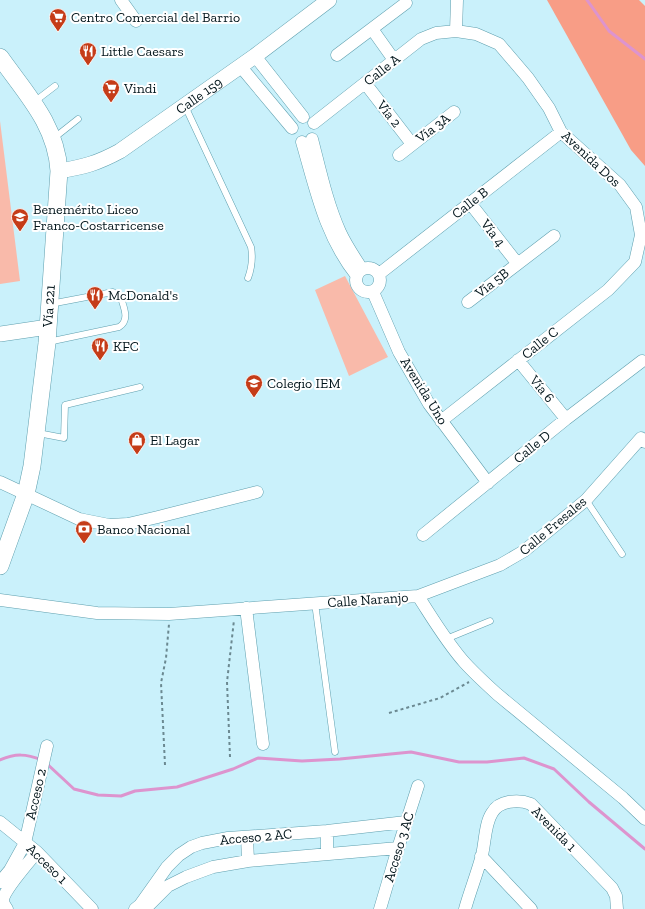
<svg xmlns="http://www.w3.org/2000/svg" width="645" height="909" viewBox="0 0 645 909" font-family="'Zilla Slab',serif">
  <rect width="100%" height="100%" fill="#caf1fb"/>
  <path fill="#f9baaa" d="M0,121l20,160 -20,3z
    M345,276l43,81 -39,19 -34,-86z"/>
  <path fill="#f89d86" d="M547,0h92l6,6v160l-14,-16z"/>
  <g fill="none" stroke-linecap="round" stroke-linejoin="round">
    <path stroke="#dd94ce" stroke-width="3" d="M587,0l22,31 36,28
      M0,760c16,-7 26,-6 42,0
      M46,763l28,26 24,6 23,1 14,-5 42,-4 56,-18 25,-11 44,3 38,-2 71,-7 48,10h28l37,-4 30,11 35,33 56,47"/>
    <g stroke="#5e9fae" stroke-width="7">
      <path id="service" d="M34,102l21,-16
        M185,106l66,141c2,11 1,20 -3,31
        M54,138l24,-19
        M48,342l71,-15c11,-7 5,-19 2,-29l-8,-6 -63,12
        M38,433l26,5 1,-33 75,-18
        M586,500l36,54
        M315,603l20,149
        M446,639l44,-18"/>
    </g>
    <g stroke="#5e9fae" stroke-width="13">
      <path id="minor" d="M121,0l15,21
        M372,29l22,31
        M456,31l1,-31
        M337,55l69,-52
        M255,56l48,61
        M241,67l51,61
        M365,83l47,61
        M314,123l107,-84 15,-6 20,-2 20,3 23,10 29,34 21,30 12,24 59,53 16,22 5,28 -6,27
        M312,139c8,31 15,64 28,93 6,13 14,25 22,37
        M302,142c14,48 23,94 55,134
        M399,155l55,-43
        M470,203l47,60
        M356 280a12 12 0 1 1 24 0a12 12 0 1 1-24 0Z
        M379,274l182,-142
        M373,292l26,60 30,52 59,79
        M468,302l86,-66
        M518,360l48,59
        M441,421l167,-131 27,-28
        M0,482l79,37 30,6 19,-1 30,-7 99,-25
        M423,535l143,-116 76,-58
        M418,596c15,23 29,47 47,67 10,11 21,21 32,31l126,104 22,21
        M0,600l97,13 72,1 249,-18 82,-31 24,-14 62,-51 55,-62 4,4
        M246,608l17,136
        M0,822l37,30 55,57
        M327,831v22
        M247,837l1,24
        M481,856l50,53
        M0,882l10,-12 15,-27 22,-97
        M7,909c-2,-3 -4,-5 -4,-9 1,-10 26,-38 34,-48
        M135,909l5,-4 27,-38 12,-12 12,-8 11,-4 26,-5 99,-7 79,-9
        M145,909l23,-23 18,-9 27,-10 35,-6 150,-13
        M380,909l18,-61 20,-62
        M465,909c5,-18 12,-35 17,-54 3,-12 3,-32 10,-42 7,-13 27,-14 39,-9l81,84 4,8 1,13"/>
    </g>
    <g stroke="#5e9fae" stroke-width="16">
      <g id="tertiary">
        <path id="s1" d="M59,171c25,-4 39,-8 61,-20l135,-95 74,-56"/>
        <path d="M0,334l48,-7"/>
      </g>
    </g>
    <g stroke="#5e9fae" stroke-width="18">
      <path id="secondary" d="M0,57c26,37 56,67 59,114l-12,172 -15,123 -6,28 -26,72"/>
    </g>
    <path stroke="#6b8991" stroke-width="2" stroke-dasharray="3 3" stroke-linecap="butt" d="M389,713l51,-15 29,-16
      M230,757l-3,-75 7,-62
      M165,765l-4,-82 5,-25 3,-34"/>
    <use href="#service" stroke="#fff" stroke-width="6"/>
    <use href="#minor" stroke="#fff" stroke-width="12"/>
    <use href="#tertiary" stroke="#fff" stroke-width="15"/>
    <use href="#secondary" stroke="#fff" stroke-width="17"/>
  </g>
  <defs>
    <g id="supermarket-pin" transform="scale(0.9)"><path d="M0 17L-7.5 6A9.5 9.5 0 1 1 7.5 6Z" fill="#c53c18" stroke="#fff"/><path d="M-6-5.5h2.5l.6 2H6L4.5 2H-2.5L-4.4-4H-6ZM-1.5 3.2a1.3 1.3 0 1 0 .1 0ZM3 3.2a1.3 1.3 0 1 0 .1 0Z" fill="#fff"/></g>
    <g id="restaurant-pin" transform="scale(0.9)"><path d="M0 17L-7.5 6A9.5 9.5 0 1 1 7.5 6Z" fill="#c53c18" stroke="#fff"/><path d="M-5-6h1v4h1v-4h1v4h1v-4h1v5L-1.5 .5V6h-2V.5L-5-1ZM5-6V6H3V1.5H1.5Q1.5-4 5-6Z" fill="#fff"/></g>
    <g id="school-pin" transform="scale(0.9)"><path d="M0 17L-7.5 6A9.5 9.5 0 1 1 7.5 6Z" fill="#c53c18" stroke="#fff"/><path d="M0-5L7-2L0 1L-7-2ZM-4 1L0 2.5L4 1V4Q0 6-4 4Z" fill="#fff"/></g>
    <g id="shop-pin" transform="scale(0.9)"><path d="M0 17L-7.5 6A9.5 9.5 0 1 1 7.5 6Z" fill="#c53c18" stroke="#fff"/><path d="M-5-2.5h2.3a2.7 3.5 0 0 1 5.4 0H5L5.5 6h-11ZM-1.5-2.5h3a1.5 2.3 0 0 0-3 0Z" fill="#fff"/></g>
    <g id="bank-pin" transform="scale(0.9)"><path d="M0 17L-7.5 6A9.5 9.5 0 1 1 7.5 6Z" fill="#c53c18" stroke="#fff"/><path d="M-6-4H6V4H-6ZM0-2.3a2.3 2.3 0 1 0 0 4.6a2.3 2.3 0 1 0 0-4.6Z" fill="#fff"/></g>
  </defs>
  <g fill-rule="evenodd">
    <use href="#supermarket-pin" x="58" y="17"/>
    <use href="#restaurant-pin" x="88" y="51"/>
    <use href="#supermarket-pin" x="111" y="88"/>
    <use href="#school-pin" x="20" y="217"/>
    <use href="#restaurant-pin" x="95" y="295"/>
    <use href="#restaurant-pin" x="100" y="346"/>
    <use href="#school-pin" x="254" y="383"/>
    <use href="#shop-pin" x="137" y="440"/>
    <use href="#bank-pin" x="84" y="529"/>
  </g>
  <g text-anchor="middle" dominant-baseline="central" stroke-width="4" stroke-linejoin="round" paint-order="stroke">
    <g font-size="14" fill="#00141a" stroke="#fff" text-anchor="start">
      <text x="71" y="17">Centro Comercial del Barrio</text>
      <text x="101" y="51">Little Caesars</text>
      <text x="124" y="88">Vindi</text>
      <text x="33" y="209">Benemérito Liceo<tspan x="33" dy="16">Franco-Costarricense</tspan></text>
      <text x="108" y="295">McDonald's</text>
      <text x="113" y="346">KFC</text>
      <text x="267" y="383">Colegio IEM</text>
      <text x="150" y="440">El Lagar</text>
      <text x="97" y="529">Banco Nacional</text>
    </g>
    <g font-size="14" fill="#00141a" stroke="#fff">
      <text transform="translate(382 70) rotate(-38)">Calle A</text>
      <text stroke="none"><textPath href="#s1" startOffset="161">Calle 159</textPath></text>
      <text transform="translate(389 114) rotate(52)">Vía 2</text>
      <text transform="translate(433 128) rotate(-37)">Vía 3A</text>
      <text transform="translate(591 159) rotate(43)">Avenida Dos</text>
      <text transform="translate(470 203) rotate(-38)">Calle B</text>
      <text transform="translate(493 233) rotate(53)">Vía 4</text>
      <text transform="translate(492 283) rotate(-38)">Vía 5B</text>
      <text transform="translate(49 306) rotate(-86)">Vía 221</text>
      <text transform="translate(540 343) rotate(-39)">Calle C</text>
      <text transform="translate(542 389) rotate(51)">Vía 6</text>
      <text transform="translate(424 391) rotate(58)">Avenida Uno</text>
      <text transform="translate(532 447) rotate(-39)">Calle D</text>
      <text transform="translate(553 526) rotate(-40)">Calle Fresales</text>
      <text transform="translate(368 600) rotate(-4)">Calle Naranjo</text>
      <text transform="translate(36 794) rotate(-77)">Acceso 2</text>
      <text transform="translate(554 829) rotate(45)">Avenida 1</text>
      <text transform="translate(256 837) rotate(-5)">Acceso 2 AC</text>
      <text transform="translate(399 847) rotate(-73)">Acceso 3 AC</text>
      <text transform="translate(47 864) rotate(44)">Acceso 1</text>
    </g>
  </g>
</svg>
